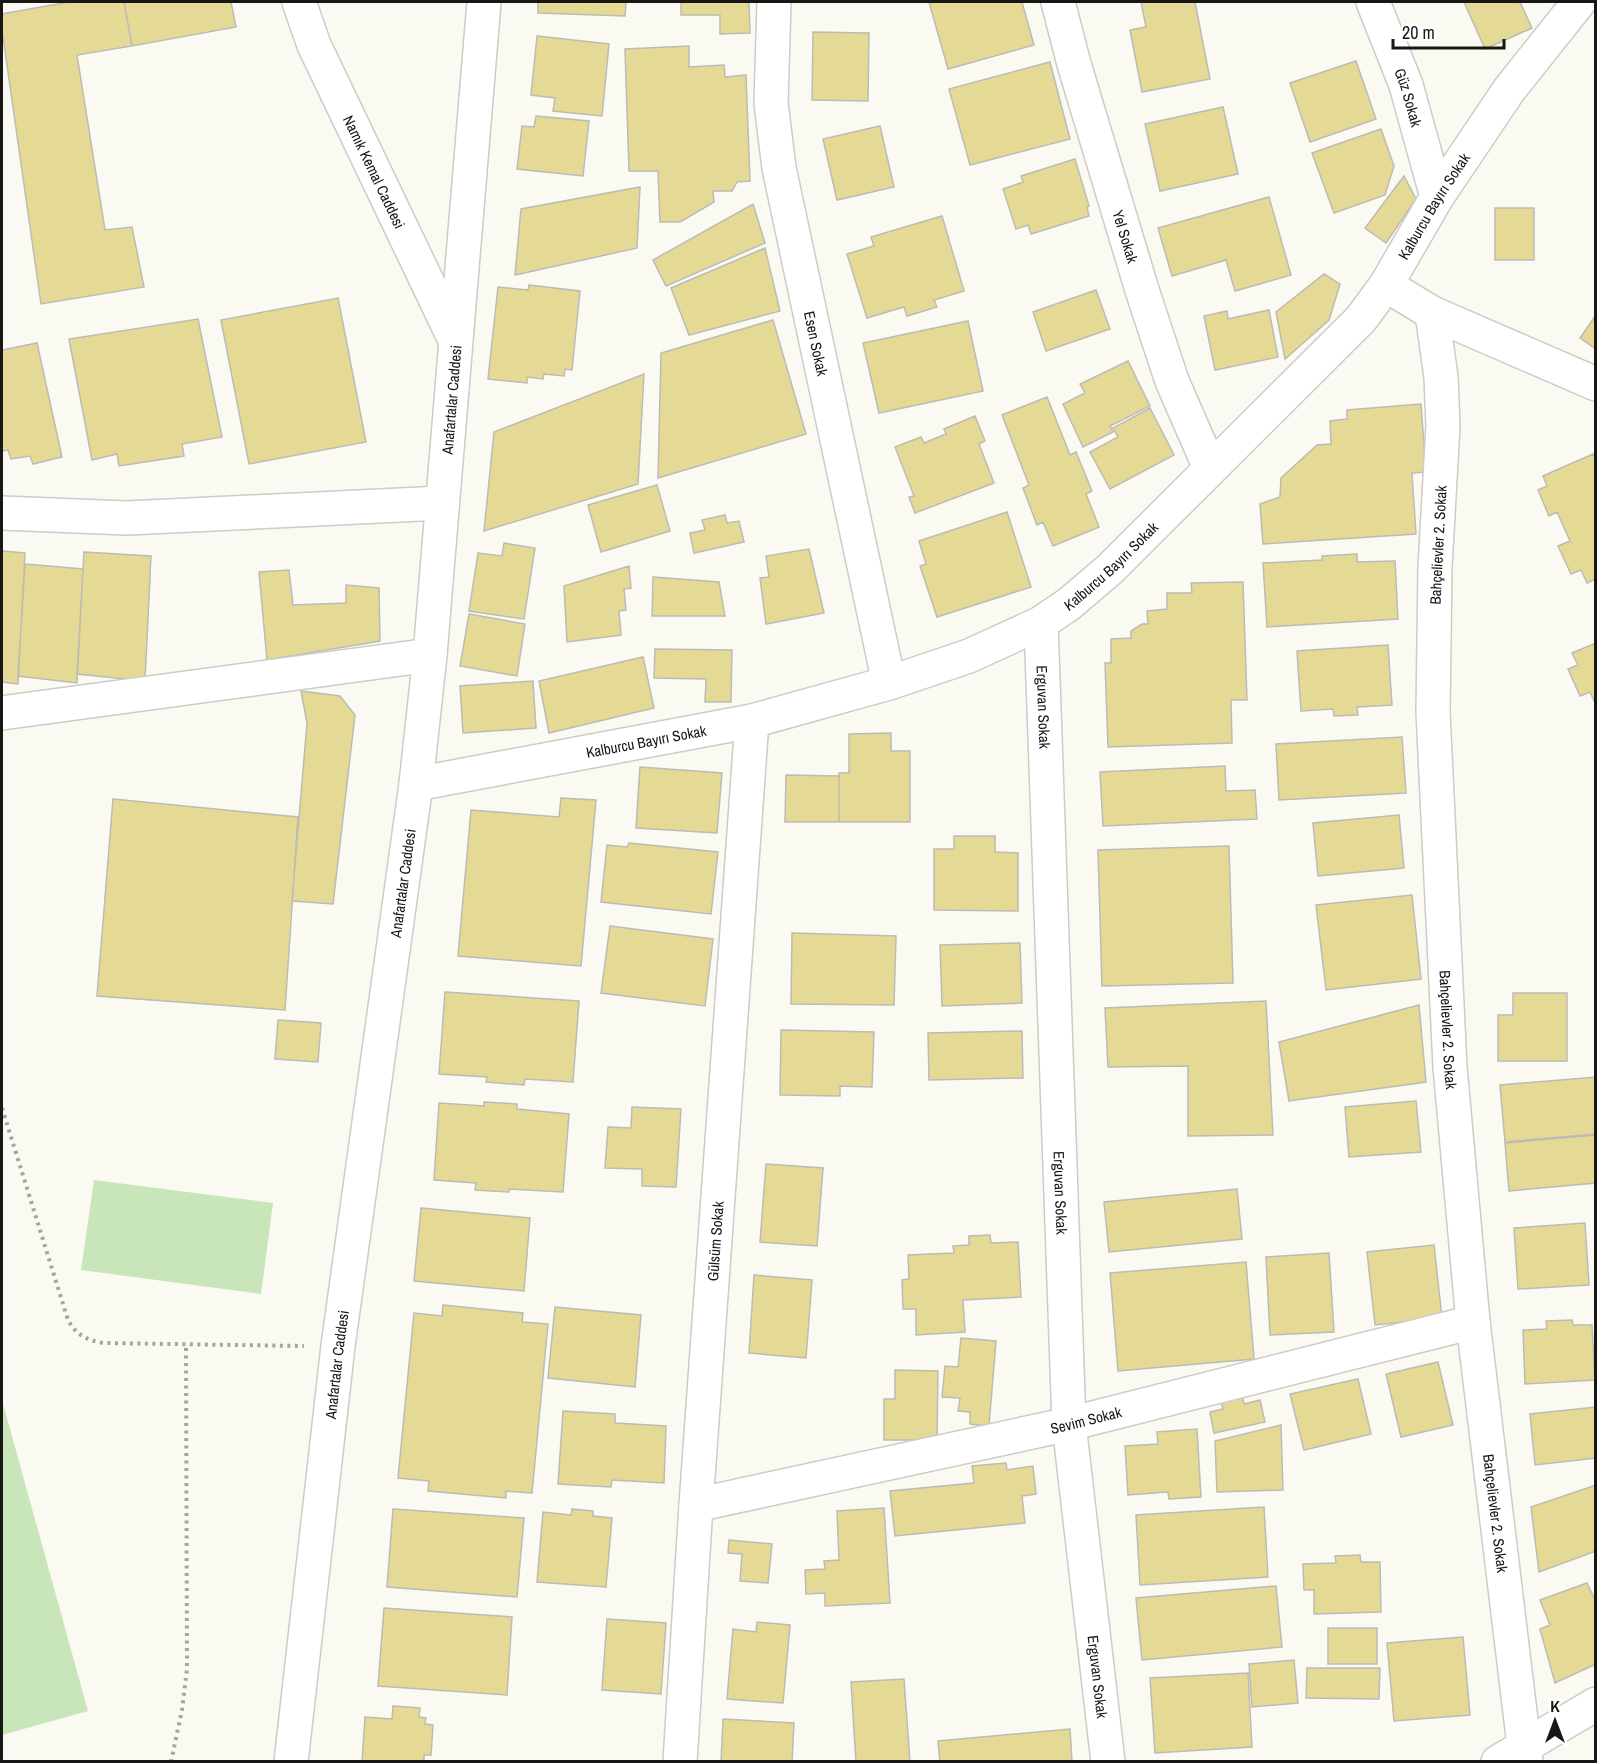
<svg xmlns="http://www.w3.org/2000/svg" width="1597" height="1763" viewBox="0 0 1597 1763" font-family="'Archivo Narrow',sans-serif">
  <rect width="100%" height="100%" fill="#faf9f2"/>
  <path fill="#c9e6ba" d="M94,1180l179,23 -12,91 -180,-24z
    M2,1400l86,311 -86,24z"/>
  <path fill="#e5da95" stroke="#bcbbb4" stroke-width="1.5" d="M69,2h55l8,44 -55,9 28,175 27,-3 12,60 -103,17 -39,-274v-16z
    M124,2h107l5,25 -104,19z
    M538,2h88l-1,14 -87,-3z
    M681,2h68l1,31 -30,1v-19h-39z
    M929,2h93l12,43 -86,24z
    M1141,2h54l15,77 -68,13 -12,-62 16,-3z
    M1464,2h56l12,26 -47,21z
    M813,32l56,1 -1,68 -56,-1z
    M537,36l72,8 -7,72 -49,-5 2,-13 -24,-3z
    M689,46v21l35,-2 1,12 21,-2 4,106 -13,1 -5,9h-19l1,11 -34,20h-20l-2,-51h-29l-4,-122z
    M1356,61l20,58 -66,23 -20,-59z
    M1050,62l20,77 -100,26 -21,-76z
    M1223,107l15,67 -78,17 -15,-67z
    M536,116l53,5 -6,55 -66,-7 5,-43 12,1z
    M880,126l14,61 -57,13 -14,-61z
    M1381,129l13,37 -9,29 -51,18 -22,-60z
    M1075,159l14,47 -2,1 2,9 -58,18 -3,-9 -12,4 -13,-40 20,-7 -2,-6z
    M1404,176l12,23 -30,44 -21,-15z
    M640,187l-3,61 -122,27 6,-66z
    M1269,197l22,78 -56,16 -9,-31 -54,16 -14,-48z
    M753,204l12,39 -99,43 -13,-26z
    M1495,208h39v52h-39z
    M942,216l22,75 -30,9 3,7 -30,9 -3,-9 -37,11 -20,-64 27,-8 -3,-9z
    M765,248l15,63 -91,24 -18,-47z
    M1324,274l16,10 -11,36 -44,39 -9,-47z
    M529,285l51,6 -8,79 -7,-1 -1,7 -20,-2 -1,5 -16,-2v6l-39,-4 10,-92 30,3z
    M1096,290l14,39 -64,22 -13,-39z
    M338,298l28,144 -117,22 -28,-144z
    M1269,310l9,47 -63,13 -11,-54 23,-5 1,8z
    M1596,315v34l-16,-11z
    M198,319l24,118 -40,7 2,12 -65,10 -2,-12 -25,6 -23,-121z
    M773,320l33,114 -148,44 3,-125z
    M968,321l15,70 -104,22 -16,-70z
    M37,343l25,114 -29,7 -3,-8 -19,3 -3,-9 -6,1v-101z
    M1128,361l22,45 -40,20 3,6 -30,15 -20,-43 22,-11 -5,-9z
    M644,374l-6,110 -154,47 10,-99z
    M1047,397l23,58 6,-3 16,39 -6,3 13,33 -46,19 -10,-24 -6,3 -14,-37 6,-3 -27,-70z
    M1421,404l5,68 -14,1 4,61 -153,10 -3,-40 20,-7 1,-19 36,-33 14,-1 -1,-23 17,-2v-9z
    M1150,408l24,47 -64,34 -20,-37 28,-15 -5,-9z
    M975,416l10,25 -6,3 15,39 -79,30 -6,-16 5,-1 -19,-49 26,-10 3,6 22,-9 -2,-5z
    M1593,454l3,6v119l-9,4 -6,-13 -10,4 -13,-28 12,-5 -13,-29 -8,4 -11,-26 9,-4 -4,-10z
    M657,485l13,46 -69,21 -13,-47z
    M1007,512l24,75 -94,30 -17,-51 6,-2 -7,-23z
    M725,515l2,8 12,-2 5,21 -50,11 -4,-20 15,-3 -3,-10z
    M504,543l31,5 -11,71 -55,-8 9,-58 24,3z
    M809,549l15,64 -58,11 -6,-46 9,-1 -3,-21z
    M2,551l23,2 -7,131 -16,-2z
    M84,552l67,4 -6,125 -68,-7z
    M1357,554v8l38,-1 3,58 -131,8 -4,-64 59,-3v-4z
    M25,564l58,5 -6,114 -59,-7z
    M629,566l2,22 -7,1 2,21 -7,1 2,24 -54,7 -3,-56z
    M289,570l4,35 53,-2v-18l33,3 1,53 -113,19 -8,-88z
    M653,577l66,5 6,34h-73z
    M1243,582l4,118h-16l1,43 -124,4 -3,-84h6v-24l20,-1v-7l11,-7h6l-1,-13 20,-2v-16h25l-1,-10z
    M469,614l56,10 -8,52 -57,-10z
    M1596,643v62l-6,-13 -10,4 -12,-27 10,-4 -6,-12z
    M1388,645l4,60 -35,2 1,8 -24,1 -1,-7 -32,2 -4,-60z
    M655,649l77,1 -1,52h-26l1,-23 -52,-1z
    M643,657l11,51 -105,25 -10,-52z
    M533,681l3,47 -73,5 -3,-47z
    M301,691l39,5 15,19 -22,189 -41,-3 15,-178z
    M891,733v18h19v71h-71v-49h10v-39z
    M1402,737l4,56 -127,7 -3,-56z
    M1225,766l1,25 29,-1 2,29 -154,7 -3,-54z
    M640,767l82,6 -5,60 -81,-5z
    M786,775l53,1v46h-54z
    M561,798l35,2 -15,166 -123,-10 13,-146 88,7z
    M113,799l185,18 -13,193 -188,-14z
    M1399,815l5,53 -86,8 -5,-53z
    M954,836h41v16l23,1v58l-84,-1v-61h20z
    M629,843l89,9 -7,62 -110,-12 6,-57 20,2z
    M1229,846l4,137 -131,3 -4,-136z
    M1412,895l9,84 -95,11 -10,-85z
    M610,926l103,13 -8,67 -104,-13z
    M792,933l104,3 -2,69 -103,-1z
    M1020,943l2,60 -80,3 -2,-61z
    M445,992l134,9 -6,81 -48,-3 -1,6 -38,-3 1,-5 -48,-3z
    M1513,993h54v68h-69v-46h15z
    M1266,1001l7,134 -85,1v-70l-80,1 -3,-59z
    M1419,1005l7,77 -137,19 -10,-59z
    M278,1020l43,3 -3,39 -43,-3z
    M781,1030l93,2 -2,55 -32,-1v10l-60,-1z
    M1022,1031l1,47 -94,2 -1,-47z
    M1596,1077v57l-91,8 -5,-57z
    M1416,1101l5,51 -72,5 -4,-50z
    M484,1102l33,2v5l52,5 -6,78 -54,-3v3l-34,-2 1,-7 -42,-3 5,-77 45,3z
    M632,1107l49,2 -5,78 -34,-1v-17l-37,-1 3,-41 23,1z
    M1596,1135v48l-87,8 -4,-48z
    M766,1164l57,4 -6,78 -57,-4z
    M1237,1189l5,50 -133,13 -5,-50z
    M421,1208l109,10 -6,73 -110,-10z
    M1585,1223l4,62 -71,4 -4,-61z
    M990,1235l1,8 27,-1 3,55 -58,3 2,32 -49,3v-26h-13l-1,-29 7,-1 -1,-24 46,-2 -1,-7 16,-1v-9z
    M1434,1245l8,73 -67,7 -8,-73z
    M1329,1253l5,79 -64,3 -4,-78z
    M1246,1262l8,97 -136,12 -8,-98z
    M754,1275l58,5 -6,78 -57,-5z
    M443,1305l80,8 -1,9 26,2 -16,169 -26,-2v7l-78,-7 1,-10 -31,-3 16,-165 28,3z
    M555,1307l86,8 -6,72 -87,-9z
    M1572,1320l1,5h19l3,55 -70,4 -2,-54 24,-1 -1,-8z
    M961,1338l35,3 -7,85 -19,-2v-12l-12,-1 2,-13 -18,-1 3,-31 13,1z
    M1438,1362l15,63 -52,12 -15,-63z
    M895,1370l43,1 -1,69h-53v-41h11z
    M1358,1379l13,55 -67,16 -14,-56z
    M1241,1392l3,12 16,-4 5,22 -51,11 -4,-21 13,-3 -3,-12z
    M1596,1407v51l-61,7 -5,-51z
    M563,1411l52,3v9l51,3 -2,57 -52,-3 -1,7 -53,-3z
    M1281,1425l2,65 -66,2 -2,-51z
    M1197,1429l4,68 -32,2 -1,-7 -40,3 -3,-49 33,-2 -1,-12z
    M1006,1463l1,7 26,-4 3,28 -14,2 3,27 -130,13 -5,-45 84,-8 -2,-17z
    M1596,1485v66l-57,21 -8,-65z
    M1264,1507l4,70 -128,8 -4,-70z
    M884,1508l6,95 -65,3v-13l-19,1 -1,-24 20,-1 -1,-8 15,-1 -2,-49z
    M393,1509l131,9 -7,79 -130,-10z
    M572,1509l21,2v5l19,2 -6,69 -69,-5 6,-70 28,3z
    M729,1540l43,4 -4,39 -28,-2 2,-27 -14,-1z
    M1360,1555l1,7h19l1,50 -67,2v-24h-10l-1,-26 33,-1 -1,-7z
    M1587,1583l9,19v62l-41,19 -15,-54 10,-4 -10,-25z
    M1276,1586l6,61 -140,13 -6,-62z
    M384,1608l128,9 -5,78 -129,-9z
    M607,1619l59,4 -5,71 -59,-4z
    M757,1622l33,3 -7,78 -56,-4 6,-70 23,3z
    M1328,1628h49v36h-49z
    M1463,1637l7,78 -76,6 -7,-78z
    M1294,1660l4,43 -46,4 -3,-43z
    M1307,1668h73l-1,31 -73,-1z
    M1248,1673l4,74 -97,6 -5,-75z
    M904,1679l6,83h-54l-5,-80z
    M393,1706l27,2 -1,9 7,1 -1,6 8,1 -2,30h-7v7h-62l3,-45 27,2z
    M723,1719l71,4 -2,39h-71z
    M1070,1729l2,33h-132l-2,-21z"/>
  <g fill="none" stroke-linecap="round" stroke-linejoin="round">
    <g stroke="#cdccc6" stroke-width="36">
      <g id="minor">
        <path id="s1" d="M299,2l15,43 141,295"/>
        <path id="s2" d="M774,2l-3,101 8,65 110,515"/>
        <path id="s3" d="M1058,2l16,62 68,226 30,91 38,87"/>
        <path id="s4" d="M1373,2l33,83 31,112"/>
        <path d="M1386,285l46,28 164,71"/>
        <path id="s5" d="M1432,313l9,64 2,49 -8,141 -2,145 17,355 23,255 53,440"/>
        <path d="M2,513l125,5 315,-15"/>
        <path id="s6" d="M1041,623l28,801 39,338"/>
        <path d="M2,713l428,-58"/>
        <path id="s7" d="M416,784l336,-63 137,-38 80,-27 72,-33 28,-19 41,-35 251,-250 25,-34 51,-88 72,-107 70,-88"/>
        <path id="s8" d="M696,1505l373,-81 404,-102"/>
        <path id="s9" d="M291,1762l47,-416 78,-562 14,-129 54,-653"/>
        <path id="s10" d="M680,1762l16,-257 56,-784"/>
        <path d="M1498,1762l98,-58"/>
      </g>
    </g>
    <path stroke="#a5a49f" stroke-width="4" stroke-dasharray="3 4.5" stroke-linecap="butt" d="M2,1108l66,212c8,15 19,20 35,23l201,3
      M171,1762l11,-52 5,-41 -1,-325"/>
    <use href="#minor" stroke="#fff" stroke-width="33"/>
  </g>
  <g text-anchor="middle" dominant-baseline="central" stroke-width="5" stroke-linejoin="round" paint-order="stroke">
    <g font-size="15" fill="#181715" stroke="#fff">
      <text stroke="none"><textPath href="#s4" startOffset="102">Güz Sokak</textPath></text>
      <text stroke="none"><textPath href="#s1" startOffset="186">Namık Kemal Caddesi</textPath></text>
      <text stroke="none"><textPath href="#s7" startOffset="1224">Kalburcu Bayırı Sokak</textPath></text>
      <text stroke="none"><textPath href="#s3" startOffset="244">Yel Sokak</textPath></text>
      <text stroke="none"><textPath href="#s2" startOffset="346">Esen Sokak</textPath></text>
      <text stroke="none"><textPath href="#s9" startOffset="1372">Anafartalar Caddesi</textPath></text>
      <text transform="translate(1438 545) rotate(-87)">Bahçelievler 2. Sokak</text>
      <text stroke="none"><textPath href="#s7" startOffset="738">Kalburcu Bayırı Sokak</textPath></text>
      <text stroke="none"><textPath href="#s6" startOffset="84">Erguvan Sokak</textPath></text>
      <text stroke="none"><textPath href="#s7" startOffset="234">Kalburcu Bayırı Sokak</textPath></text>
      <text stroke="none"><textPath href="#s9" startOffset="886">Anafartalar Caddesi</textPath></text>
      <text stroke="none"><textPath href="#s5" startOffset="718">Bahçelievler 2. Sokak</textPath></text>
      <text stroke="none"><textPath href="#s6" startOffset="570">Erguvan Sokak</textPath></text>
      <text stroke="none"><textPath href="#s10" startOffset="522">Gülsüm Sokak</textPath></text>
      <text stroke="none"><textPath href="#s9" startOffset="400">Anafartalar Caddesi</textPath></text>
      <text stroke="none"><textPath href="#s8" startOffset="399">Sevim Sokak</textPath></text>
      <text stroke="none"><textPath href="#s5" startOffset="1204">Bahçelievler 2. Sokak</textPath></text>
      <text stroke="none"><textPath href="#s6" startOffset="1056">Erguvan Sokak</textPath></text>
    </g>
  </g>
  <rect width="1597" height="1763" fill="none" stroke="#181715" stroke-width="6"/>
  <g transform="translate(1555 1721)" stroke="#ffffff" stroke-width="4.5" paint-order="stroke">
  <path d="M0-4.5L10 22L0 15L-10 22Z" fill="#181715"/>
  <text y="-9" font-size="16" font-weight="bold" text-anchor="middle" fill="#181715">K</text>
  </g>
  <path d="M1393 39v9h111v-9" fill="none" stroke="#181715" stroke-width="3"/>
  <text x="1402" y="39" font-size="18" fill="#181715" stroke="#ffffff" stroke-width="4.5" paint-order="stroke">20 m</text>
</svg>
